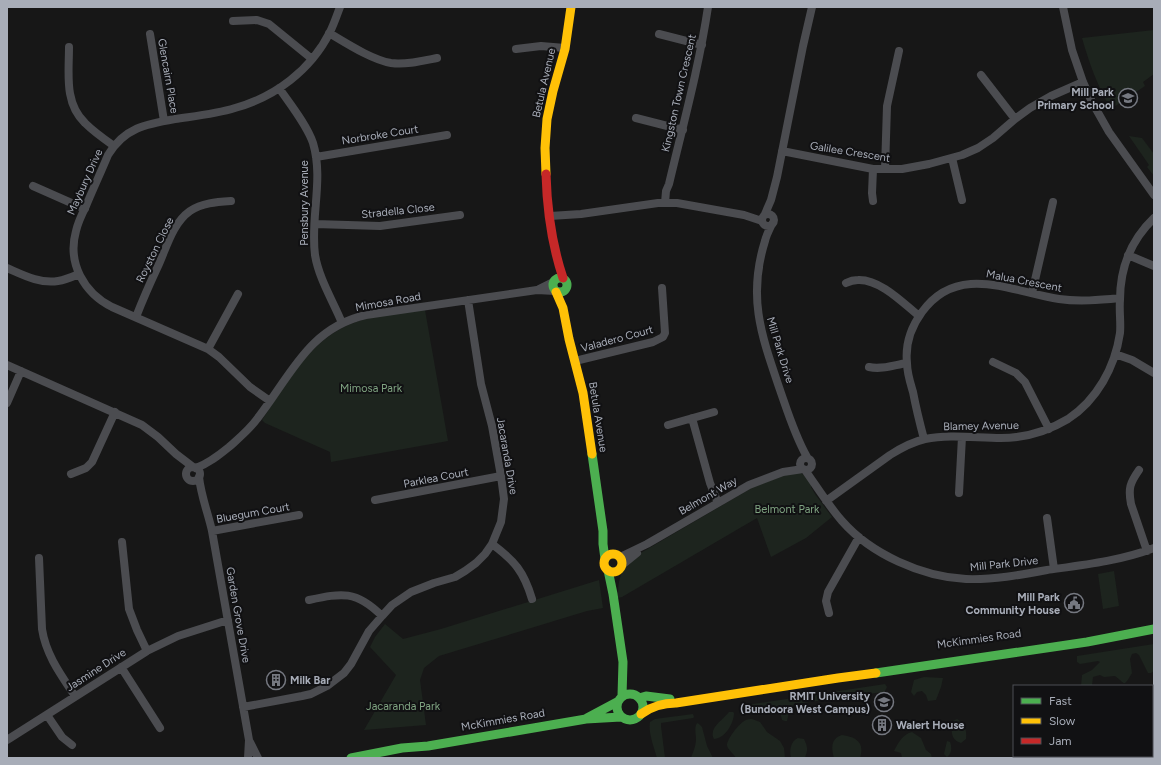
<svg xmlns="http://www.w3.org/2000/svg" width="1161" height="765" viewBox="0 0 1161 765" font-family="Figtree,sans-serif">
  <rect width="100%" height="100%" fill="#171717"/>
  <path fill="#1d241e" d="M1154,30v44l-11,8 2,4 -34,23c-13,-22 -22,-46 -29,-71z
    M1129,136l13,2 12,16v22l-7,-9 2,-2z
    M425,310l23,131 -117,21 -1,-10 -65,-29 -3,-3c25,-37 48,-82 94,-98 19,-7 48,-9 69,-12z
    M799,472l7,4 5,7v4l4,7 17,23 -26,21 -35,19 -14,-39 -135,79 -4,1c0,-24 4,-29 21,-44l116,-68 34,-12z
    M1114,571l5,35 -16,3 -5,-35z
    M599,580l4,28 -16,3 -148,45 -15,12 -4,12 6,45 -62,5 32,-55 -26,-28 5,-10 10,-13 18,15 38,-10z
    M1154,644v27l-3,2h-3l-9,-18 -3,-2 -4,1 -2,5 2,14c-9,15 -6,11 -17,3l-11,1 -4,-2 -7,2 -1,9h-11l1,-11 10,-5 8,-8 -2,-1 -18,3 -3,-2v-6z
    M924,677l19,1 -2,9 -5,13 -8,1 -2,-6 -4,-4 -5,1 -3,4 -3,-4 3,-12z
    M885,684l2,3 -2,4 -2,1 -88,12 -5,4 -3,13h-2l-3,-1 -3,-12 -1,-1 -18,2 -10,-1v-2l3,-2z
    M729,712h4l1,1c0,11 -10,26 -20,26 -6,-11 9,-19 15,-27z
    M693,714l1,3 -1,1 -32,5v3l4,32h-8c-3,-11 -9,-25 -7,-36l5,-3z
    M752,719l8,3 7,10 13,9 4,7 1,10h-49c-2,-4 -9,-9 -9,-13 0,-6 13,-23 19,-25 2,-1 4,-1 6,-1z
    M957,719c8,4 10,12 9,20l-5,4c-11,-3 -10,-13 -8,-22z
    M697,723l2,1 3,3 5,19 6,12h-22c2,-6 5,-12 5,-19 0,-5 -2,-11 1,-16z
    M912,732l9,6 5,12 5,4 1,4h-30l-1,-5 -7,-2c4,-8 9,-17 18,-19z
    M842,735c14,2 23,7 18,23h-26c-3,-10 -3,-20 8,-23z
    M798,738l6,1c4,9 4,10 1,19h-14c-2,-8 0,-17 7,-20z
    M947,741l3,1c2,5 2,12 -3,15l-3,-3z"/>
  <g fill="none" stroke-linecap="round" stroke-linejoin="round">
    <path stroke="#4b4c50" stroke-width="8" d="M1063,7l9,43 11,32 9,20 17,30 45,63
      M233,21l24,-1 12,4 43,35
      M329,33c17,10 43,27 62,30 15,2 31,-2 46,-5
      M150,34l14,87
      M659,34l43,11
      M69,47c0,26 -5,56 16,76 9,9 19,16 29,23
      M516,49l25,-3 24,2
      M981,75l34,44
      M279,88c11,16 28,37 34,55 11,36 -3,75 2,112 4,24 18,46 27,68
      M636,118l47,12
      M782,151l91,18h29l27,-5 33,-9 16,-7 15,-10 22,-19 15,-11 21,-12 32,-14
      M316,157l131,-22
      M952,158l10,42
      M873,169l-1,24 1,8
      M885,169l2,-63 12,-55
      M33,186l52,23
      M665,203l1,-12 3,-7c14,-59 30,-117 39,-177
      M765,214l6,-14 6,-23 26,-131 9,-39
      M762 220a6 6 0 1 1 12 0a6 6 0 1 1-12 0Z
      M550,216l31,-2 77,-11h19l67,12 18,6
      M315,224l65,2 80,-11
      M772,224c-3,6 -6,12 -7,17 -18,57 -3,96 15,149 8,23 15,46 27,67
      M1128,255l26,11
      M7,268c16,7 33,16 51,13 7,-1 14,-4 21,-7
      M846,283c4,-2 7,-3 12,-3 22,-1 45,23 61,36
      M539,289l14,-7
      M1032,293l21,-91
      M136,317c7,-18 15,-36 23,-53 8,-18 14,-41 31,-53 12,-8 26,-9 41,-10
      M208,349l30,-55
      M1115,354l17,6 22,13
      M575,361l78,-19 10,-5 2,-4 -3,-45
      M993,362l23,11 9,9 24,47
      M7,365l135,60 16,12 18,17 17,13
      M869,367c13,3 25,-2 38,-4
      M270,401l-20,-14 -31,-30 -11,-8 -96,-42c-28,-14 -45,-44 -36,-76 2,-9 6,-17 10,-25 7,-17 15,-34 22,-51 16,-27 38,-31 67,-36 20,-3 41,-5 60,-11 40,-11 76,-38 95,-76 4,-8 7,-17 10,-25
      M7,403l14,-32
      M692,418l18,65 8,20
      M668,425l46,-13
      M924,439c-4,-15 -8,-31 -11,-47 -3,-10 -6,-19 -6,-29 -2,-19 4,-36 15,-51 36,-50 90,-20 137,-13 20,3 41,1 61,-1
      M800 464a6 6 0 1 1 12 0a6 6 0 1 1-12 0Z
      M186 474a7 7 0 1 1 14 0a7 7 0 1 1-14 0Z
      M196,468c13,-5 22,-12 33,-21 10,-9 20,-17 28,-28 33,-42 51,-91 109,-104l171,-25 18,1
      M805,470c12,17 23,35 37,51 29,33 80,56 124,58 27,1 54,-4 81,-9 36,-5 73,-9 107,-22
      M1139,470c-9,13 -11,18 -8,34l16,47
      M71,474l15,-6 6,-6 23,-50
      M199,477c2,19 9,36 13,54l37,209 -1,18
      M959,493l3,-56
      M375,500l126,-24
      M826,501l64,-46c11,-7 22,-13 35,-16 25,-5 51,-1 76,-1 24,0 47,-7 67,-19 29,-19 47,-52 52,-86 1,-11 -1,-22 0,-33 0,-32 11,-60 34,-82
      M1047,518l7,51
      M212,531l87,-16
      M122,542l7,67 8,21 10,21
      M492,544c23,17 32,28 40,55
      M620,557l27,-13 102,-59 34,-13 20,-3
      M39,558l3,71c4,26 19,46 33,67
      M621,566l16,-13
      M309,600c33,-7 47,-10 73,16
      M829,613l-3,-12 2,-9 31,-55
      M121,667l39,61
      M243,707l59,-11 9,-2 16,-8 17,-13 7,-9 18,-33 13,-15 10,-11 19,-13 23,-9 21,-6 10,-6 11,-8 9,-9 7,-10 9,-22 3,-23 -3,-23 -9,-50 -11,-42 -13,-84
      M47,715l15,22 10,8
      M7,740l140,-89 31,-15 50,-16
      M250,742l8,16"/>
    <path stroke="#4caf50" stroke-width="9" d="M553 285a7 7 0 1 1 14 0a7 7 0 1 1-14 0Z
      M592,454l11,77v13l2,15
      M608,570l5,24 10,68 -1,34
      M876,673l211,-31 67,-13
      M617 707a13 13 0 1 1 26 0a13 13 0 1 1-26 0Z
      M639,698l7,-2 24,3
      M587,718l30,-16
      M351,758l51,-10 26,-2 158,-27 35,-2"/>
    <path stroke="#ffc107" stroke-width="9" d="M546,174l-1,-26 2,-29 6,-28 12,-42 6,-42
      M556,292l7,16 6,31 14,54 9,61
      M604 563a9 9 0 1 1 18 0a9 9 0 1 1-18 0Z
      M641,714c11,-8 22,-11 35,-11l162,-25 38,-5"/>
    <path stroke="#c62828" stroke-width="9" d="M546,174c1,35 6,71 17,104"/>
  </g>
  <defs>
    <g id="school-ring" transform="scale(1)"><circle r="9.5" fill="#111113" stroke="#757880" stroke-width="1.5"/><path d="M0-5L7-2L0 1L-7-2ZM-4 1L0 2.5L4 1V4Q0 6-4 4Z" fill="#757880"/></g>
    <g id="civic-ring" transform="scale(1)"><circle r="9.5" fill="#111113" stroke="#757880" stroke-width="1.5"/><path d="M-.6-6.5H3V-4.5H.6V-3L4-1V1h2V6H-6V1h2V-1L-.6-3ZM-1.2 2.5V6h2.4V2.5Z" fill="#757880"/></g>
    <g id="building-ring" transform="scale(1)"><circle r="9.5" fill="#111113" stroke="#757880" stroke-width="1.5"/><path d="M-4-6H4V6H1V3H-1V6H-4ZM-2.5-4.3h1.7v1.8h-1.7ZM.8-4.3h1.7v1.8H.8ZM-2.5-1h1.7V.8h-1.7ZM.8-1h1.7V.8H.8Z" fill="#757880"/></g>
    <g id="university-ring" transform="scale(1)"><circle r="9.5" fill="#111113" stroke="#757880" stroke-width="1.5"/><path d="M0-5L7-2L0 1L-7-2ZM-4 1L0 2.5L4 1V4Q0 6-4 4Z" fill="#757880"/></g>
  </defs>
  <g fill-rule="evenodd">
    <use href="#school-ring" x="1128" y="98"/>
    <use href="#civic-ring" x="1074" y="603"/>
    <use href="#building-ring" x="276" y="680"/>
    <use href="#university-ring" x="884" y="702"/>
    <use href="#building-ring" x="882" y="725"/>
  </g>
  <g text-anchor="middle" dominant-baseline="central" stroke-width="4" stroke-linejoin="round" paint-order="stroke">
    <g font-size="11" fill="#a8adb8" stroke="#111113">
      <text transform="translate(168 76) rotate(80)">Glencairn Place</text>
      <text transform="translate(544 83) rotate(-77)">Betula Avenue</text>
      <text transform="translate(679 93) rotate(-77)">Kingston Town Crescent</text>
      <text transform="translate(380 135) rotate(-9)">Norbroke Court</text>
      <text transform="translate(850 152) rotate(9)">Galilee Crescent</text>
      <text transform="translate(85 182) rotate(-66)">Maybury Drive</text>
      <text transform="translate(304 203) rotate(-90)">Pensbury Avenue</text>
      <text transform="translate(398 211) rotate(-6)">Stradella Close</text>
      <text transform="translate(155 250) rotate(-64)">Royston Close</text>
      <text transform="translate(1024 281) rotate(11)">Malua Crescent</text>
      <text transform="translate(388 302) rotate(-10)">Mimosa Road</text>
      <text transform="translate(617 339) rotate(-15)">Valadero Court</text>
      <text transform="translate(780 350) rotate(73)">Mill Park Drive</text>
      <text transform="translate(598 417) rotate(81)">Betula Avenue</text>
      <text transform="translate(981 426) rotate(-1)">Blamey Avenue</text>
      <text transform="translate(507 456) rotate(80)">Jacaranda Drive</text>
      <text transform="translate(436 478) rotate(-11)">Parklea Court</text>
      <text transform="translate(708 496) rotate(-30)">Belmont Way</text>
      <text transform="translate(253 513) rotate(-10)">Bluegum Court</text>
      <text transform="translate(1004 564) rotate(-6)">Mill Park Drive</text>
      <text transform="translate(238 615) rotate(80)">Garden Grove Drive</text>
      <text transform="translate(979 639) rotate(-8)">McKimmies Road</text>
      <text transform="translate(96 670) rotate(-33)">Jasmine Drive</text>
      <text transform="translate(503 720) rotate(-10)">McKimmies Road</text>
    </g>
    <g font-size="11" font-weight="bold" fill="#a8adb8" stroke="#111113" text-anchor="end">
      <text x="1114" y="92">Mill Park<tspan x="1114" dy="13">Primary School</tspan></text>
      <text x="1060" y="597">Mill Park<tspan x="1060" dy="13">Community House</tspan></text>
      <text x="290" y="680" text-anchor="start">Milk Bar</text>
      <text x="870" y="696">RMIT University<tspan x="870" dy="13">(Bundoora West Campus)</tspan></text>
      <text x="896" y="725" text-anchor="start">Walert House</text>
    </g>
    <g font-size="11" fill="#7fa381" stroke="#111113">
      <text x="371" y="388">Mimosa Park</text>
      <text x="787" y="509">Belmont Park</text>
      <text x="403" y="706">Jacaranda Park</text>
    </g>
  </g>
  <rect width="1161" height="765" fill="none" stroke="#a8adb8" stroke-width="16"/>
  <rect x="1013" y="685" width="140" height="72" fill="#111113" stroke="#4d4f55"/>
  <rect x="1021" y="698" width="20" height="6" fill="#4caf50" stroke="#4d4f55"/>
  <text x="1049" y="705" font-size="12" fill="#a8adb8">Fast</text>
  <rect x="1021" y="718" width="20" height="6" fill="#ffc107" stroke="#4d4f55"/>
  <text x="1049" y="725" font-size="12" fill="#a8adb8">Slow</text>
  <rect x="1021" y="738" width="20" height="6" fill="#c62828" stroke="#4d4f55"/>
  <text x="1049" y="745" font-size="12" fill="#a8adb8">Jam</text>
</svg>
